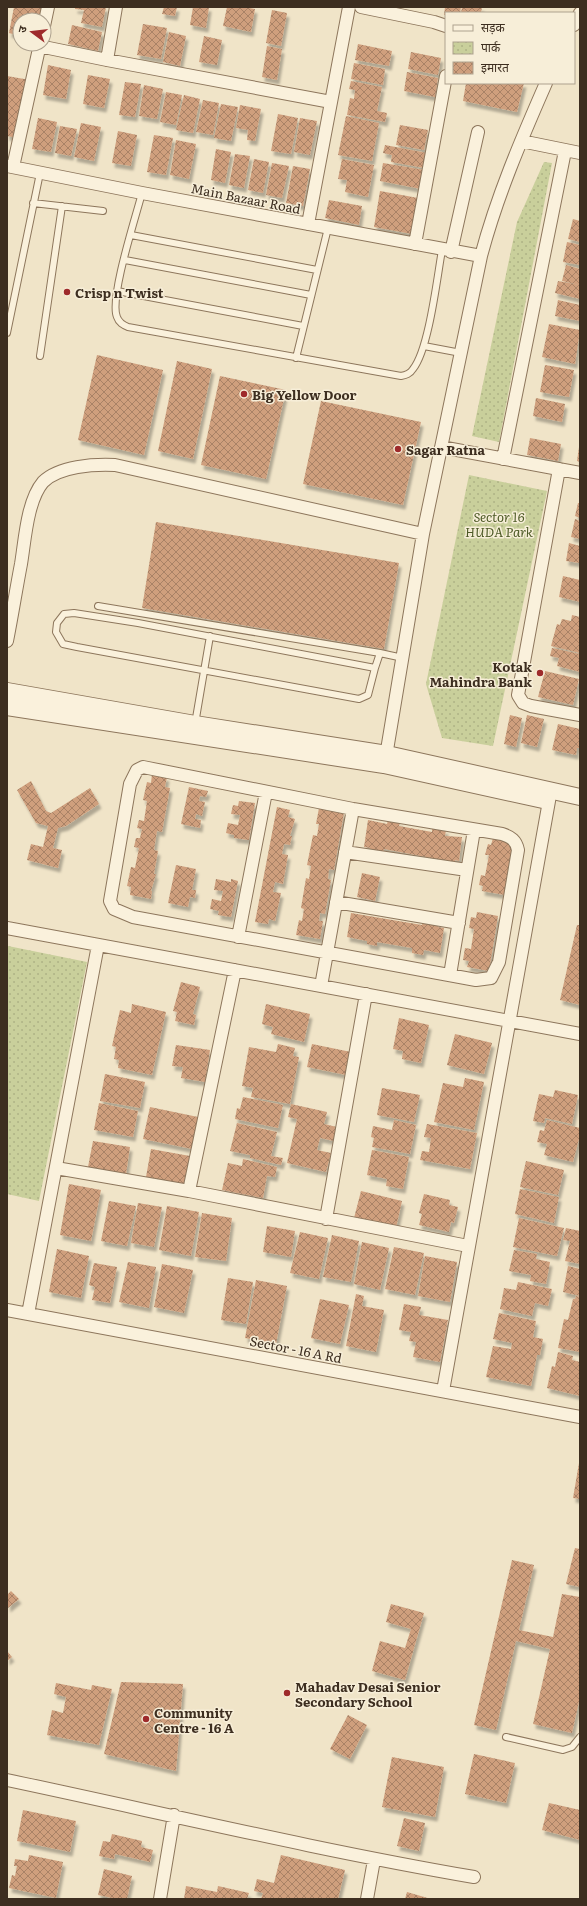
<svg xmlns="http://www.w3.org/2000/svg" width="587" height="1906" viewBox="0 0 587 1906" font-family="Literata,'Noto Sans Devanagari',serif">
  <defs>
    <pattern id="park-dots" width="8" height="8" patternUnits="userSpaceOnUse"><rect width="8" height="8" fill="#c9cf9b"/><path d="M2 2h.1M6 6h.1" fill="none" stroke="#aeb285" stroke-width="1.8" stroke-linecap="round"/></pattern>
    <pattern id="building-cross-hatch" width="8" height="8" patternUnits="userSpaceOnUse"><rect width="8" height="8" fill="#cf9f7d"/><path d="M0 0l8 8M0 8l8-8" fill="none" stroke="#a98266"/></pattern>
    <filter id="shadow"><feDropShadow dx="2.5" dy="4.5" stdDeviation="1" flood-color="#0004"/></filter>
  </defs>
  <rect width="100%" height="100%" fill="#f0e4c8"/>
  <path fill="url(#park-dots)" d="M544,162l8,1 -53,279 -27,-6 45,-214z
    M469,475l78,16 -54,255 -51,-8 -16,-54z
    M8,946l79,16 -48,239 -32,-7v-241z"/>
  <path fill="url(#building-cross-hatch)" filter="url(#shadow)" d="M14,7h34l-3,13h-25v16l-11,-3z
    M75,7h31l-4,20 -21,-4 3,-13 -9,-1z
    M164,7h13l-2,9 -13,-2z
    M193,7h16l-3,21 -16,-3z
    M227,7h17l11,2 -4,23 -28,-6z
    M445,7h16l-1,6h-14v2h-2z
    M462,7h20l-1,6h-20z
    M272,10l15,3 -6,33 -15,-3z
    M143,24l24,4 -6,31 -24,-4z
    M72,25l30,7 -4,19 -30,-7z
    M169,32l17,4 -6,30 -17,-4z
    M204,36l18,4 -5,25 -18,-3z
    M358,44l34,7 -3,15 -34,-6z
    M267,46l15,3 -5,31 -15,-3z
    M411,52l30,6 -3,17 -30,-6z
    M354,63l31,6 -2,16 -32,-6z
    M48,65l23,5 -5,29 -23,-4z
    M407,72l31,6 -3,19 -31,-6z
    M88,75l22,4 -6,29 -21,-4z
    M7,76l23,4 -12,58 -11,-2z
    M351,81l31,6 -5,24 10,2 -2,9 -38,-7 3,-17 4,1 1,-9 -6,-1z
    M125,82l16,2 -6,33 -16,-2z
    M466,83h58l-7,29 -54,-11z
    M144,85l19,4 -6,30 -18,-3z
    M166,92l16,3 -6,30 -16,-3z
    M184,95l16,4 -7,34 -17,-3z
    M203,100l16,3 -6,32 -17,-3z
    M221,104l17,3 -7,34 -17,-3z
    M240,105l21,4 -6,32 -8,-1 1,-10 -12,-2z
    M278,114l20,4 -7,36 -20,-3z
    M346,116l33,7 -7,38 -34,-6z
    M38,118l19,4 -6,30 -19,-3z
    M300,118l17,3 -7,34 -16,-3z
    M81,123l20,4 -7,34 -20,-4z
    M400,125l28,5 -4,20 -28,-5z
    M60,126l17,3 -6,27 -16,-3z
    M118,131l19,4 -6,31 -19,-3z
    M154,135l19,3 -7,37 -19,-3z
    M176,140l20,4 -7,35 -19,-4z
    M385,145l42,8 -3,15 -33,-6 1,-7 -9,-2z
    M216,149l15,3 -6,31 -14,-3z
    M235,154l15,2 -6,32 -15,-3z
    M254,159l15,3 -6,31 -15,-3z
    M342,159l32,6 -6,32 -23,-5 2,-12 -9,-1z
    M272,163l17,3 -7,32 -16,-3z
    M383,163l42,7 -4,19 -41,-8z
    M293,166l17,3 -7,37 -17,-3z
    M380,191l38,7 -6,36 -38,-7z
    M329,200l33,6 -3,19 -34,-7z
    M573,219l7,2v21l-12,-3z
    M567,242l13,3v20l-17,-3z
    M566,265l14,4v16l-18,-4z
    M558,281l22,4v14l-25,-6z
    M558,300l22,5v16l-25,-5z
    M549,324l31,6 -5,34 -33,-7z
    M97,355l66,15 -19,85 -66,-15z
    M177,361l35,8 -19,90 -35,-8z
    M545,365l29,5 -5,27 -29,-5z
    M220,376l66,14 -20,89 -65,-14z
    M536,398l29,6 -3,18 -29,-6z
    M321,401l100,21 -18,83 -100,-21z
    M530,438l31,6 -3,17 -31,-6z
    M579,447h1v15l-3,-1z
    M578,503h2v15l-5,-2z
    M575,519l5,2v18l-9,-2z
    M156,522l243,41 -15,86 -242,-41z
    M569,543l11,3v17l-14,-2z
    M563,576l17,4v22l-21,-5z
    M572,615l8,2v36l-29,-7 6,-22 3,1 2,-6 9,2z
    M552,648l28,6v18l-23,-6 2,-8 -9,-2z
    M545,671l34,8 -6,26 -35,-8z
    M510,715l12,3 -6,29 -12,-3z
    M527,715l17,4 -7,28 -16,-4z
    M558,724l22,5v19h-3l-1,7 -24,-5z
    M152,774l15,3 -2,10 5,1 -8,44 -5,-1 -3,19 4,1 -4,23h2l-5,17h1l-1,8 -21,-4 1,-8 -4,-1 4,-19 4,1 4,-20 -5,-1 2,-9h4l2,-9 -5,-1 2,-8 5,1 3,-20 -4,-1 4,-18 4,1z
    M31,781l15,30 5,2 39,-25 9,16 -33,22 -8,2 -5,20 9,2 -4,18 -31,-8 4,-16 12,3 5,-21 -12,-3 -19,-33z
    M189,787l19,4 -2,6 -6,-1 -1,5 6,1 -3,14 -6,-2 -1,5 6,1 -1,8 -19,-4z
    M239,801l16,2 -6,37 -15,-2v-3l-8,-2 2,-10 10,2 2,-10 -9,-1 2,-9 5,1z
    M277,807l13,3 -2,7 7,2 -5,17h2l-2,9 -6,-1 -2,10 6,1 -5,29 -8,-2 -2,10 8,1 -6,28 -6,-2 -1,5 -13,-2z
    M319,808l25,5 -10,57 -5,-1 -1,10 3,1 -6,34 -5,-1 -1,8h4l-3,18 -24,-4 3,-15 3,1 2,-12 -3,-1 5,-30 3,1 2,-13 -4,-1 6,-30 4,1 2,-12h-3z
    M368,820l19,4 1,-4 12,2 -1,4 33,6v-4l14,2 -1,6 17,1 -3,24 -4,-1 -1,6 -17,-3v-4l-53,-10 -1,4 -13,-2v-3l-6,-1z
    M493,838l23,4 -11,53 -23,-4 1,-5 -4,-1 2,-10 4,1 4,-21h-4l3,-11 3,1z
    M176,865l20,4 -4,21h4l-1,8 -5,-1 -2,10 -20,-4z
    M362,873l18,4 -5,24 -18,-4z
    M216,879l15,3v-3l7,2 -7,36 -13,-2 1,-4 -9,-2 2,-10 9,2 2,-10 -9,-1z
    M477,912l21,4 -9,55 -22,-4 2,-6 -6,-1 2,-12 6,1 3,-20 -5,-1 2,-11 5,1z
    M351,913l71,12 1,-4 16,3 -1,3 6,1 -4,25 -16,-3 -1,5 -11,-2v-5l-35,-6v4l-10,-2v-3l-20,-4z
    M577,925h3v80l-20,-5z
    M181,982l19,5 -7,27 3,1 -2,10 -19,-4 2,-9 -4,-1z
    M132,1004l34,8 -14,63 -34,-7 1,-8 -5,-1 2,-12 -4,-1 8,-36 11,3z
    M266,1004l44,10 -6,28 -33,-8 2,-7 -11,-3z
    M399,1018l30,7 -8,38 -19,-4 1,-8 -10,-2z
    M455,1034l37,9 -8,31 -37,-9z
    M278,1044l17,4 -2,8 6,1 -9,47 -39,-7 2,-9 -11,-2 7,-39 27,5z
    M312,1044l39,8 -5,23 -39,-8z
    M176,1045l34,5 -5,32 -24,-4 2,-11 -11,-1z
    M105,1074l40,8 -5,26 -40,-7z
    M465,1078l19,4 -10,48 -40,-8 9,-39 20,4z
    M382,1088l38,7 -6,27 -37,-7z
    M555,1090l23,5 -6,29 -27,-6 -1,5 -11,-2 6,-27 14,3z
    M243,1097l40,8 -5,23 -43,-9 2,-11 3,1z
    M99,1103l39,8 -5,26 -39,-7z
    M291,1104l36,8 -3,12 13,3 -3,14 -14,-3 -3,12 14,3 -5,19 -39,-9 10,-44 -9,-2z
    M150,1107l48,10 -6,32 -49,-10z
    M394,1120l22,5 -6,29 -38,-7 2,-9 -3,-1 2,-11 19,4z
    M547,1120l33,8v7l-7,27 -29,-7 3,-11 -10,-2 3,-12 4,1z
    M237,1123l40,9 -6,24 12,2 -2,7 -31,-7v-3l-20,-4z
    M427,1124l50,9 -7,36 -50,-9 2,-9 7,1 2,-14 -7,-1z
    M93,1141l37,6 -4,27 -38,-7z
    M151,1149l39,7 -6,29 -38,-8z
    M372,1150l37,7 -6,32 -17,-3 1,-7 -20,-4z
    M243,1159l34,8 -2,10 -8,-1 -4,22 -41,-8 6,-27 14,3z
    M526,1161l38,9 -6,25 -38,-8z
    M69,1184l32,6 -10,51 -31,-6z
    M520,1189l39,8 -5,26 -39,-9z
    M361,1191l41,10 -6,27 -42,-10z
    M424,1194l26,6 -1,5 9,2 -4,16 -3,-1 -2,10 -30,-7 3,-11 -3,-1z
    M109,1201l27,5 -9,40 -26,-5z
    M138,1203l24,4 -8,40 -23,-4z
    M167,1206l32,6 -8,44 -32,-6z
    M202,1213l30,5 -6,43 -31,-4z
    M519,1218l45,10 -7,28 -44,-9z
    M267,1226l28,5 -4,26 -28,-5z
    M566,1228l14,3v33l-15,-3 5,-20 -7,-1z
    M300,1232l28,6 -9,41 -29,-6z
    M332,1235l27,6 -8,41 -28,-5z
    M362,1242l27,6 -9,42 -26,-6z
    M394,1247l30,6 -9,42 -30,-6z
    M57,1249l32,7 -8,42 -32,-6z
    M514,1250l23,4 -1,5 14,3 -4,22 -16,-3 1,-6 -22,-4z
    M425,1256l32,6 -7,40 -32,-6z
    M128,1262l28,5 -7,41 -30,-6z
    M94,1263l23,4 -7,36 -18,-3 3,-13 -6,-2z
    M162,1264l31,6 -9,43 -30,-6z
    M568,1266l12,3v27l-17,-4z
    M228,1278l25,4 -7,42 -25,-4z
    M256,1280l31,6 -11,58 -31,-6z
    M518,1282l34,7 -4,17 -13,-3 -3,13 -32,-7 4,-21 12,2z
    M356,1294l8,2 -2,10 22,4 -8,42 -30,-6z
    M576,1296l4,1v55l-22,-4 6,-29 4,1 5,-21h2z
    M320,1299l29,6 -9,39 -29,-6z
    M404,1304l17,3 -2,8 29,5 -8,42 -27,-5 3,-15 -7,-1 2,-9 -12,-2z
    M499,1313l37,8 -3,16 10,2 -3,16h-3l-6,31 -45,-9 7,-31 18,3 1,-6 -19,-4z
    M558,1352l15,4 -1,4 8,2v34l-33,-8 5,-22 3,1z
    M579,1463h1v36l-7,-1z
    M575,1548l5,1v38l-14,-3z
    M512,1560l22,5 -15,65 34,7 9,-43 18,3v100l-8,36 -39,-9 17,-75 -34,-8 -20,89 -22,-5z
    M11,1591l8,8 -11,9 -1,-13z
    M391,1604l33,9 -19,67 -33,-9 8,-30 25,7 6,-19 -25,-7z
    M7,1651l5,6 -5,4z
    M121,1682l62,2 -7,87 -72,-17z
    M56,1683l35,7 1,-5 20,4 -13,56 -52,-10 5,-25 11,3 3,-16 -12,-3z
    M348,1715l19,10 -17,34 -20,-10z
    M474,1754l41,9 -9,40 -41,-9z
    M392,1757l52,10 -9,50 -53,-10z
    M549,1803l31,7v30l-38,-10z
    M23,1810l53,11 -6,31 -53,-11z
    M404,1818l21,5 -6,28 -22,-5z
    M112,1834l30,7 -1,6 12,3 -3,12 -35,-8 -1,5 -15,-3 4,-15 7,1z
    M29,1855l34,7 -7,36 -47,-10 3,-13 3,1 2,-10h-3l1,-7 13,2z
    M281,1855l64,15 -7,29h-77l2,-6 -9,-2 3,-12 17,4z
    M104,1869l28,7 -5,23h-10l-19,-4z
    M186,1886l31,6 1,-6 31,7 -2,6h-63z
    M407,1892l24,7h-26z"/>
  <g fill="none" stroke-linecap="round" stroke-linejoin="round">
    <g stroke="#8d765c" stroke-width="8">
      <path id="service" d="M142,193c-6,23 -33,106 -25,124 2,6 6,8 11,10l273,49c5,-1 9,-2 12,-7 16,-20 24,-91 29,-119
        M33,203l70,8
        M131,235l186,35
        M125,260l186,35
        M117,291l186,35
        M7,333l33,-160
        M424,346l37,7
        M40,356l22,-150
        M296,358l32,-130
        M98,606l282,47
        M375,668l-7,27 -9,4 -282,-52 -14,-3 -7,-12 1,-9 7,-9 10,-1 64,10 237,45 5,-15 23,5
        M195,724l15,-88
        M506,1737l57,13 9,-3 8,-10"/>
    </g>
    <g stroke="#8d765c" stroke-width="14">
      <path id="minor" d="M361,7l73,15 12,4
        M574,25l6,-12
        M44,26l4,-19
        M39,46l68,14 224,42
        M107,60l9,-53
        M521,141l59,12
        M7,166l135,27 339,63
        M13,167l27,-123
        M308,224l41,-217
        M415,244l31,-168
        M451,252l27,-120
        M441,447l139,26
        M503,459l62,-308
        M559,469l-41,226 5,8 8,3 49,9
        M7,641c5,-25 9,-51 14,-77 4,-24 6,-63 22,-82 16,-16 51,-18 72,-17l308,69
        M385,762l38,-228 58,-278c16,-60 40,-116 65,-173
        M143,767l210,42 149,25c9,3 14,6 16,16l-19,112 -8,16 -15,2 -343,-63 -19,-8 -4,-8 20,-117 7,-14z
        M345,852l122,18
        M336,902l123,21
        M7,928l573,106
        M238,937l28,-145
        M450,975l24,-145
        M321,986l32,-177
        M56,1168l133,23 279,55
        M189,1191l46,-221
        M326,1219l40,-225
        M7,1310l573,107
        M28,1314l70,-369
        M443,1391l108,-601
        M7,1780c156,33 310,70 467,97
        M160,1899l14,-84
        M367,1899l7,-39"/>
    </g>
    <g stroke="#8d765c" stroke-width="18">
      <path id="tertiary" d="M7,691l188,33 192,30 193,43
        M7,707l377,58 159,35"/>
    </g>
    <use href="#service" stroke="#faf1dc" stroke-width="6"/>
    <use href="#minor" stroke="#faf1dc" stroke-width="12"/>
    <use href="#tertiary" stroke="#faf1dc" stroke-width="16"/>
  </g>
  <g fill="#9e2a2b" stroke="#f7eed8" stroke-width="1.5">
    <circle cx="67" cy="292" r="4"/>
    <circle cx="244" cy="394" r="4"/>
    <circle cx="398" cy="449" r="4"/>
    <circle cx="540" cy="673" r="4"/>
    <circle cx="287" cy="1693" r="4"/>
    <circle cx="146" cy="1719" r="4"/>
  </g>
  <g text-anchor="middle" dominant-baseline="central" stroke-width="3" stroke-linejoin="round" paint-order="stroke">
    <g font-size="13" fill="#3d2e20" stroke="#f7eed8">
      <text transform="translate(246 198) rotate(11)">Main Bazaar Road</text>
      <text transform="translate(296 1349) rotate(11)">Sector - 16 A Rd</text>
    </g>
    <g font-size="13" font-weight="bold" fill="#3d2e20" stroke="#f7eed8" text-anchor="start">
      <text x="75" y="292">Crisp n Twist</text>
      <text x="252" y="394">Big Yellow Door</text>
      <text x="406" y="449">Sagar Ratna</text>
      <text x="532" y="666" text-anchor="end">Kotak<tspan x="532" dy="15">Mahindra Bank</tspan></text>
      <text x="295" y="1686">Mahadav Desai Senior<tspan x="295" dy="15">Secondary School</tspan></text>
      <text x="154" y="1712">Community<tspan x="154" dy="15">Centre - 16 A</tspan></text>
    </g>
    <g font-size="13" font-style="italic" fill="#4d5a26" stroke="#f7eed8">
      <text x="499" y="516">Sector 16<tspan x="499" dy="15">HUDA Park</tspan></text>
    </g>
  </g>
  <rect width="587" height="1906" fill="none" stroke="#3d2e20" stroke-width="16"/>
  <rect x="445" y="12" width="130" height="72" fill="#f7eed8" stroke="#ada18e"/>
  <rect x="453" y="25" width="20" height="6" fill="#faf1dc" stroke="#ada18e"/>
  <text x="481" y="32" font-size="12" fill="#3d2e20">सड़क</text>
  <rect x="453" y="42" width="20" height="12" fill="url(#park-dots)" stroke="#ada18e"/>
  <text x="481" y="52" font-size="12" fill="#3d2e20">पार्क</text>
  <rect x="453" y="62" width="20" height="12" fill="url(#building-cross-hatch)" stroke="#ada18e"/>
  <text x="481" y="72" font-size="12" fill="#3d2e20">इमारत</text>
  <g transform="translate(32 32) rotate(285)"><circle r="19" fill="#f7eed8" stroke="#ada18e"/>
  <path d="M0-3L7 15L0 10L-7 15Z" fill="#9e2a2b"/>
  <text y="-6" font-size="11" font-weight="bold" text-anchor="middle" fill="#3d2e20">उ</text>
  </g>
</svg>
